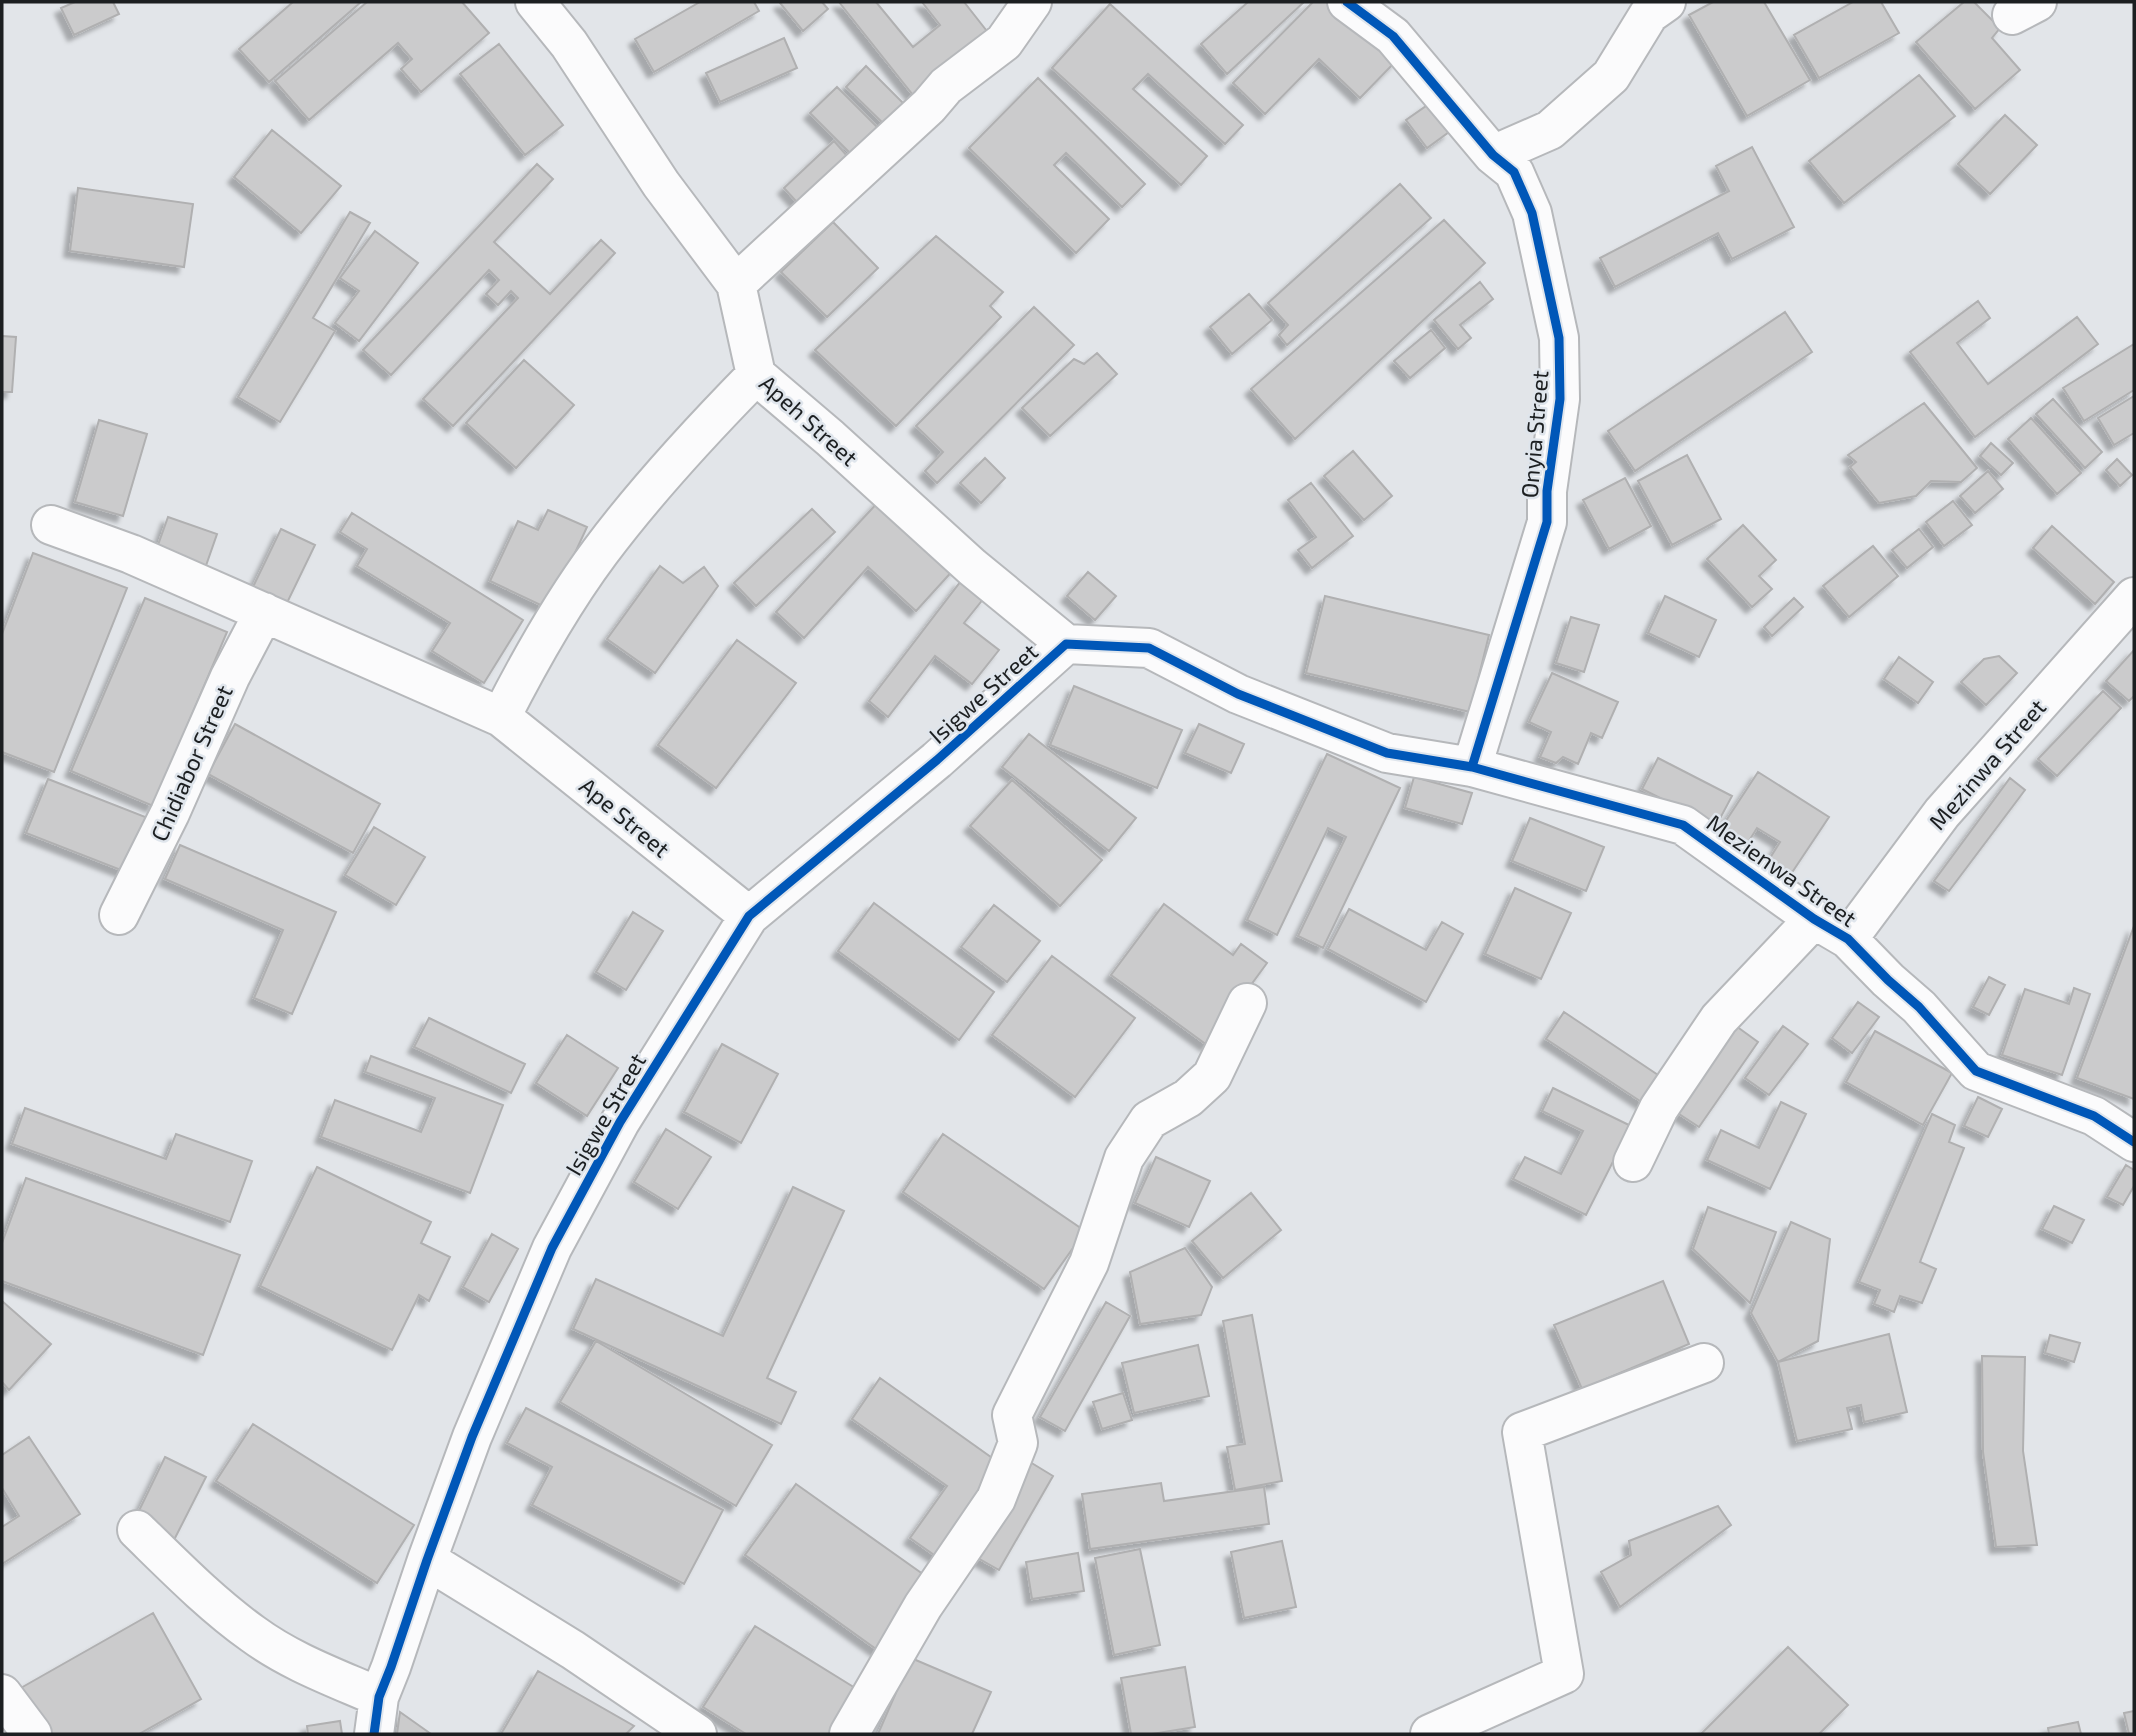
<svg xmlns="http://www.w3.org/2000/svg" width="2136" height="1736" viewBox="0 0 2136 1736" font-family="'Exo 2',sans-serif">
  <defs>
    <filter id="shadow"><feDropShadow dx="-6" dy="6" stdDeviation="2" flood-color="#0004"/></filter>
  </defs>
  <rect width="100%" height="100%" fill="#e2e5e9"/>
  <path fill="#cbcbcc" stroke="#b0b0b1" stroke-width="2" filter="url(#shadow)" d="M75,2h38l6,12 -45,21 -13,-27z
    M293,2h68l-92,80 -30,-33z
    M367,2h95l27,31 -68,59 -20,-23 11,-10 -14,-16 -89,77 -34,-39z
    M700,2h54l5,9 -105,61 -19,-33z
    M782,2h40l6,7 -25,22 -23,-28z
    M839,2h37l37,45 27,-22 -18,-23h42l26,33 -77,60z
    M1248,2h56l-77,72 -26,-30z
    M1313,2h25l59,58 -37,38 -41,-39 -54,55 -32,-31z
    M1713,2h51l46,78 -63,36 -58,-101z
    M1853,2h28l18,31 -80,45 -25,-43z
    M1964,2h10l26,26 -8,10 28,32 -45,39 -59,-67z
    M1110,4l133,121 -18,19 -77,-70 -15,15 74,67 -26,29 -129,-117z
    M784,38l13,30 -77,34 -14,-29z
    M499,44l64,81 -38,30 -65,-81z
    M866,66l45,45 -20,20 -45,-44z
    M1919,75l36,41 -111,87 -35,-42z
    M1038,78l107,106 -23,23 -56,-54 -12,12 55,54 -33,34 -107,-105z
    M837,87l50,50 -27,26 -50,-50z
    M1429,104l20,28 -22,16 -21,-28z
    M2005,115l32,30 -47,49 -32,-30z
    M272,130l69,56 -40,47 -67,-56z
    M834,141l21,24 -50,46 -21,-23z
    M1752,147l42,80 -62,32 -14,-26 -103,54 -15,-29 129,-67 -13,-25z
    M537,164l16,15 -59,63 56,52 51,-54 14,13 -162,173 -30,-27 95,-101 -7,-7 -13,14 -12,-11 13,-14 -10,-10 -98,105 -28,-25z
    M1400,184l31,34 -144,127 -8,-10 9,-10 -20,-22z
    M78,188l115,16 -9,63 -114,-16z
    M350,212l20,11 -57,95 22,13 -55,91 -42,-25z
    M1444,220l41,43 -190,176 -44,-50z
    M833,222l45,46 -51,49 -46,-45z
    M375,231l43,32 -59,78 -24,-18 24,-32 -19,-13z
    M936,236l67,56 -13,14 11,11 -105,109 -81,-76z
    M1480,282l13,17 -33,26 11,13 -13,11 -24,-29z
    M1249,294l23,26 -40,34 -22,-27z
    M1978,301l12,17 -33,25 31,41 89,-67 21,27 -123,93 -65,-85z
    M1034,307l40,38 -137,138 -12,-12 18,-19 -27,-26z
    M1785,312l27,40 -177,119 -27,-40z
    M1431,330l14,18 -35,30 -16,-17z
    M2,336l14,1 -4,55h-10z
    M2134,344v46l-50,31 -21,-33z
    M1097,353l20,21 -67,62 -28,-28 52,-49 10,5z
    M524,360l50,45 -58,63 -50,-45z
    M2134,396v37l-20,12 -16,-27z
    M2053,399l49,53 -17,16 -49,-54z
    M1924,403l53,65 -16,14 -30,-1 -15,15 -37,7 -29,-36 6,-5 -8,-7z
    M2031,418l50,55 -24,21 -49,-55z
    M99,420l48,14 -24,82 -48,-14z
    M1991,443l22,20 -12,12 -21,-19z
    M1353,451l39,45 -28,24 -40,-44z
    M1687,455l34,64 -49,26 -34,-64z
    M985,458l20,20 -24,25 -21,-20z
    M2117,459l15,16 -12,11 -14,-16z
    M1988,471l15,18 -28,24 -15,-17z
    M1625,478l26,48 -42,23 -26,-49z
    M1311,483l42,53 -41,32 -14,-18 18,-13 -28,-37z
    M881,499l75,68 -40,44 -48,-44 -64,71 -28,-26z
    M1953,501l19,24 -28,21 -18,-24z
    M812,509l23,23 -79,74 -22,-23z
    M548,510l39,17 -38,82 -59,-28 28,-60 20,9z
    M352,513l171,107 -39,63 -52,-32 18,-28 -93,-57 10,-17 -27,-17z
    M168,517l49,17 -15,43 -49,-18z
    M1743,525l33,35 -17,16 13,13 -20,18 -45,-48z
    M2052,526l62,56 -19,22 -62,-56z
    M281,529l34,16 -30,62 -34,-16z
    M1919,529l14,18 -26,21 -15,-18z
    M1873,546l25,30 -49,41 -26,-31z
    M33,553l94,35 -73,184 -52,-20v-118z
    M660,566l23,17 21,-16 14,19 -63,87 -48,-34z
    M1088,572l28,24 -21,24 -28,-24z
    M961,581l23,17 -20,25 35,27 -27,34 -37,-28 -47,61 -19,-16z
    M1325,596l164,39 -19,77 -164,-39z
    M1665,596l51,24 -17,37 -51,-24z
    M145,598l82,34 -74,174 -82,-35z
    M1794,598l9,9 -31,29 -8,-9z
    M1571,617l28,8 -15,47 -28,-9z
    M737,640l59,43 -80,105 -58,-43z
    M2134,650v46l-5,5 -23,-20z
    M1999,656l18,17 -31,32 -25,-23 23,-23z
    M1899,657l34,25 -15,21 -34,-24z
    M1552,673l66,29 -16,36 -11,-5 -13,31 -15,-7 -7,6 -16,-6 11,-25 -22,-10z
    M1074,686l108,44 -25,58 -107,-43z
    M2103,691l18,17 -64,68 -19,-17z
    M235,724l145,80 -27,49 -145,-79z
    M1199,724l45,20 -13,29 -46,-20z
    M1029,734l107,84 -27,33 -107,-84z
    M1327,754l73,34 -77,160 -25,-12 48,-99 -18,-9 -51,107 -30,-15z
    M1658,758l74,38 -16,30 -74,-37z
    M1758,772l71,45 -42,63 -22,-14 15,-24 -23,-14 -15,24 -26,-16z
    M1414,777l58,16 -10,31 -57,-16z
    M2010,778l15,12 -76,101 -15,-10z
    M48,779l105,41 -22,54 -105,-41z
    M1012,780l90,80 -42,46 -90,-80z
    M1530,818l74,29 -18,44 -74,-30z
    M374,827l51,30 -29,48 -51,-30z
    M180,845l156,67 -44,102 -38,-16 29,-68 -118,-51z
    M1515,888l56,25 -30,66 -56,-25z
    M874,903l120,89 -35,48 -121,-89z
    M1164,904l69,51 8,-11 26,19 -60,82 -96,-70z
    M994,905l46,36 -33,41 -46,-35z
    M1349,909l77,41 16,-28 21,12 -37,68 -98,-53z
    M633,912l30,19 -37,59 -30,-18z
    M2134,926v173l-57,-21z
    M1052,956l83,62 -60,79 -83,-62z
    M1989,977l16,8 -16,30 -16,-8z
    M2074,988l16,6 -28,81 -60,-20 23,-66 44,15z
    M1858,1002l21,15 -27,36 -20,-15z
    M1564,1012l100,67 -18,26 -100,-66z
    M429,1018l96,46 -14,29 -97,-46z
    M1736,1026l22,16 -59,85 -23,-15z
    M1783,1026l25,18 -39,51 -24,-17z
    M1875,1031l77,42 -29,52 -77,-43z
    M567,1035l51,33 -31,48 -51,-33z
    M722,1044l56,30 -37,69 -57,-31z
    M371,1056l132,49 -33,88 -149,-56 14,-37 86,32 14,-34 -70,-26z
    M1553,1088l78,38 -45,89 -73,-36 12,-22 36,17 22,-43 -41,-20z
    M1978,1097l24,12 -14,28 -24,-11z
    M1781,1102l25,12 -36,75 -63,-29 14,-30 38,18z
    M25,1108l141,51 10,-25 76,27 -22,61 -218,-78z
    M1932,1114l23,11 -6,17 15,6 -44,114 16,7 -14,34 -22,-7 -6,16 -20,-8 6,-14 -21,-8z
    M666,1129l45,28 -33,52 -44,-27z
    M943,1134l142,97 -41,58 -141,-97z
    M1156,1157l54,24 -21,46 -54,-24z
    M2126,1165l8,5v16l-11,19 -16,-8z
    M317,1167l114,55 -10,21 29,14 -21,44 -10,-6 -27,55 -132,-64z
    M26,1178l214,77 -37,100 -201,-74v-38z
    M793,1187l51,24 -77,167 29,14 -15,32 -208,-95 23,-50 127,57z
    M1251,1193l30,37 -58,48 -31,-37z
    M2054,1206l30,14 -12,23 -30,-14z
    M1708,1207l68,25 -26,71 -57,-54z
    M1791,1222l39,17 -12,102 -40,21 -27,-49z
    M492,1234l26,15 -29,53 -26,-15z
    M1185,1248l27,39 -11,28 -61,9 -10,-52z
    M1663,1281l26,63 -107,45 -28,-64z
    M2,1301l49,43 -42,46 -7,-8z
    M1106,1302l24,14 -65,115 -25,-14z
    M1252,1315l30,166 -47,9 -8,-43 18,-3 -22,-123z
    M1889,1334l18,78 -43,10 -3,-17 -14,3 5,21 -55,12 -19,-79z
    M2050,1335l30,8 -6,19 -29,-9z
    M596,1341l176,104 -36,61 -176,-104z
    M1198,1345l11,51 -75,17 -12,-50z
    M1982,1356l43,1 -2,94 14,94 -41,2 -13,-95z
    M880,1378l122,87 -65,92 -27,-19 37,-52 -95,-67z
    M1123,1393l9,27 -30,9 -9,-27z
    M526,1408l197,102 -39,74 -152,-79 20,-38 -45,-24z
    M253,1424l161,101 -37,58 -161,-102z
    M29,1437l51,77 -78,50v-37l17,-11 -17,-28v-33z
    M165,1457l41,20 -32,63 -40,-19z
    M1030,1462l23,14 -54,94 -23,-13z
    M1161,1483l3,18 100,-14 5,37 -179,25 -8,-55z
    M796,1484l138,98 -51,72 -138,-99z
    M1718,1506l13,19 -111,82 -19,-35 30,-17 -2,-14z
    M1282,1541l14,66 -52,11 -13,-66z
    M1140,1549l20,96 -46,10 -19,-97z
    M1078,1553l6,38 -52,8 -6,-37z
    M153,1613l48,86 -62,35h-94l-26,-45z
    M755,1626l105,65 -28,43h-86l-43,-27z
    M1788,1647l60,58 -29,29h-118z
    M911,1658l80,34 -19,42h-94z
    M1185,1667l10,60 -43,7h-21l-10,-56z
    M538,1671l96,55 -8,8h-125z
    M2134,1711v23h-5l-5,-21z
    M400,1712l31,22h-34z
    M340,1721l2,13h-34l-1,-8z
    M2078,1722l3,12h-32l-1,-6z"/>
  <g fill="none" stroke-linecap="round" stroke-linejoin="round">
    <g stroke="#b6b8bb" stroke-width="42">
      <path id="street" d="M535,2l34,42 92,140 75,100 20,91 74,63 142,129 94,77
        M1347,2l46,34 100,119 21,17 18,41 27,125 1,61 -13,92v31l-75,245
        M2012,15l25,-13
        M1493,155l57,-25 61,-54 38,-62 17,-12
        M736,284l193,-178 17,-20 58,-44 28,-40
        M51,525l80,29 370,163 248,199
        M1066,644l83,4 89,46 149,59 85,14 211,58 131,94 34,20 40,41 31,27 57,64 118,45 40,26
        M501,717c29,-57 61,-114 99,-165 47,-63 101,-121 156,-177
        M119,915l51,-102 60,-136 34,-65
        M1848,939l94,-126 192,-216
        M1633,1162l26,-54 60,-89 95,-100
        M137,1530c37,36 74,74 116,104 38,28 83,44 126,63
        M427,1560l146,90 124,84
        M2,1694l30,40
        M374,1734l5,-37 12,-30 36,-107 45,-123 80,-189 68,-126 129,-206 188,-156 129,-116
        M849,1734l74,-128 73,-107 22,-56 -6,-28 77,-152 35,-105 25,-38 39,-22 24,-22 35,-73
        M1430,1734l134,-60 -42,-242 182,-69"/>
    </g>
    <use href="#street" stroke="#fbfbfc" stroke-width="38"/>
    <g stroke="#dfe5ec" stroke-width="13">
      <path id="cycleway" d="M1347,2l46,34 100,119 21,17 18,41 27,125 1,61 -13,92v31l-75,245
        M374,1734l5,-37 12,-30 36,-107 45,-123 80,-189 68,-126 129,-206 188,-156 129,-116 83,4 89,46 149,59 85,14 211,58 131,94 34,20 40,41 31,27 57,64 118,45 40,26"/>
    </g>
    <use href="#cycleway" stroke="#0057b8" stroke-width="9"/>
  </g>
  <g text-anchor="middle" dominant-baseline="central" stroke-width="5" stroke-linejoin="round" paint-order="stroke">
    <g font-size="23" fill="#1c1f21" stroke="#dfe5ec">
      <text transform="translate(809 420) rotate(42)">Apeh Street</text>
      <text transform="translate(1534 434) rotate(-85)">Onyia Street</text>
      <text transform="translate(983 693) rotate(-42)">Isigwe Street</text>
      <text transform="translate(191 763) rotate(-66)">Chidiabor Street</text>
      <text transform="translate(1987 764) rotate(-49)">Mezinwa Street</text>
      <text transform="translate(625 817) rotate(40)">Ape Street</text>
      <text transform="translate(1782 870) rotate(35)">Mezienwa Street</text>
      <text transform="translate(605 1114) rotate(-60)">Isigwe Street</text>
    </g>
  </g>
  <rect width="2136" height="1736" fill="none" stroke="#1c1f21" stroke-width="7"/>
</svg>
